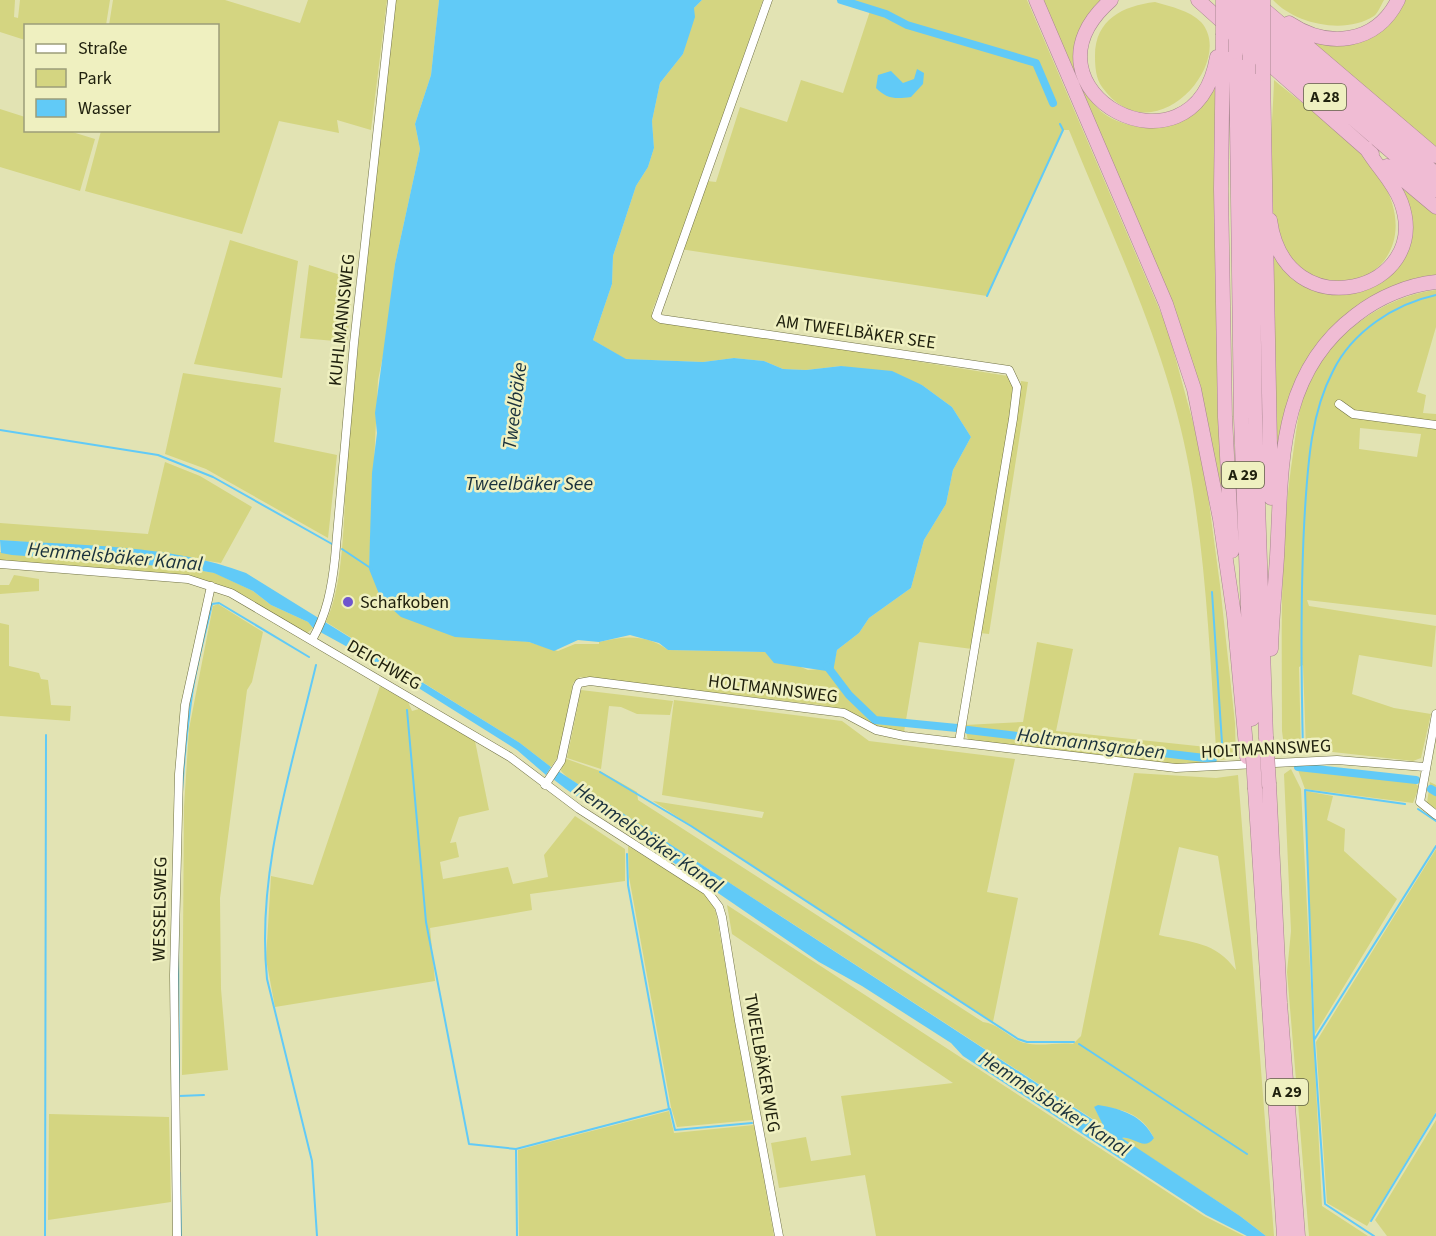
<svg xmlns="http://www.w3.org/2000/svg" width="1436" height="1236" viewBox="0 0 1436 1236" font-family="'Source Sans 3',sans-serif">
  <rect width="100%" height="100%" fill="#e2e3b3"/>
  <path fill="#d4d581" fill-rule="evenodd" d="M0,0h15l-1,17 4,1 2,-18h90l-4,25 -80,1 -1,14 -25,-8z
    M113,0h112l75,23 8,-23h79l-16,130 -34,-10 2,13 -60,-12 -37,113 -157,-43 16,-60 117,-1v-104l-109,-1z
    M396,0h43l-8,75 -16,49 5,25 -25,115 -7,68 -10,48 -9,189 132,69 28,4 29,9 17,-7h24v-2c26,-6 47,-8 69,8l97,2 43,18 12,-1 12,3 5,-22 22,-17 10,-15 42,-30 13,-48 22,-36 7,-34 18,-33 -19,-30 -30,-22 -81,-19 -35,4 -23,-1 -19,-8 -30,-3 -31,4 -78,-3 -32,-19 19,-56 1,-28 23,-70 12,-19 6,-19 -2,-27 8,-38 23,-29 11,-46 8,-8h61l-87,250 -24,61 2,8 354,57 7,6 -4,36 -39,231 -53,-7 -15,90 -26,-4 -32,-17 -26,-6 -240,-28 -7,6 -14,72 -8,12 -31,-24 -194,-121c21,-45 17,-124 22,-175 15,-149 31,-298 48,-447z
    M848,0h179l140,327 27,99 11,47 15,112 15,138 1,35 -57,7 -211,-24 -3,-16 58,-3 14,-80 36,7 -17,82 160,17c-6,-94 -10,-188 -27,-281 -21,-117 -76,-228 -120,-337h-6l-76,166 -307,-47 27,-68 9,1 24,-75 47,15 14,-42 42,13 27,-82 32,14 2,-4 -17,-10z
    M1041,0h66c-10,6 -21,16 -24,28 -1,5 3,60 5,65 12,33 64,42 93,28 13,-7 26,-25 34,-38l9,433 -23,-114z
    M1273,0h111c-3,5 -6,13 -10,16 -29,19 -79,8 -101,-16z
    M1403,0h33v150l-127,-110 29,5z
    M1155,2c16,5 34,8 46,20 36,40 -48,136 -99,65 -6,-8 -7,-20 -7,-31 0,-37 28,-50 60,-54z
    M1274,80c32,27 86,64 107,99 55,91 -60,145 -99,64 -19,-38 -9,-119 -8,-163z
    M0,109l25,8 1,13 43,1 26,8 -15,52 -80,-24z
    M1396,184l40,30v65l-20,4 -99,65 -41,129 -7,-234 32,39 27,10 32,-1 42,-35z
    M230,240l68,21 -16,117 -88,-14z
    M309,265l44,14 -6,63 -47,-4z
    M1436,290v37l-19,65 9,3 -3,18 13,1v201l-129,-15 2,6 127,20 -4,41 -73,-12 -7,39 42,14 37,6 -10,44 -8,3 -107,-12 -3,-84 -4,2 2,83 -16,4 -3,-23c0,-92 -3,-186 11,-277 3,-21 5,-42 12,-62 18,-52 77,-96 131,-102zM1360,428l61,6 -4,23 -58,-8z
    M183,373l98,15 -7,54 63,13 -9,83 -122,-69 -41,-15z
    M1021,381l7,1 -39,252 -9,-1z
    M165,462l35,14 52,31 -31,56 -89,-13 -132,-10v-17l148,11z
    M0,552l186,16 29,5 38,18 18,14 37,17 5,6 -6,5 -5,-1 -58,-36 -44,-17 -200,-19z
    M14,575l25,4v12l-39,3v-9h9z
    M218,604l45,28 -11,50 -5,8 -27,208 1,91 7,81 -46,5 2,-268 5,-78 24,-123z
    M0,623l9,2v41l30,7 2,6 7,1 3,25 20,1 -1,15 -70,-5z
    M380,686l28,16 4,9 7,-2 56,32 14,69 -30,7 -9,26 6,-1 3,15 -19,5 3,17 65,-12 5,17 35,-7 -4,-22 31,-39 50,33v32l-95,13 2,16 -102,18 5,53 -160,26 -9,-48 5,-83 42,9z
    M581,690l92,11 -3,14 -33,-1 -16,-7 -12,-1 -8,63 -34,-11z
    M674,700l168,21 27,20 146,18 -28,133 31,6 -25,124 -340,-221 109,17 2,-6 -102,-17z
    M564,758l36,13 37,21 1,8 345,222c17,2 26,17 42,21 15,4 33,-1 48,1l8,-8 53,-263 82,5 22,-3 36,461h-8l-26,-20 -119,-78h33c-12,-25 -34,-31 -60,-31l11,20 -538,-350 -6,-6zM1179,847l39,9 18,114c-21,-29 -44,-27 -77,-35z
    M1291,769l10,20 21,417 46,30h-59l-22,-264 4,-41 -7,-157z
    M1298,770l117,13 4,4 -6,16 -108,-14z
    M1430,782l6,3v24l-9,-6z
    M1305,791l28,5 -6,24 18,9 -1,22 53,48 -82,135z
    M628,846l75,47 8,7 5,13 37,207 -76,7 -6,-20 -42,-230z
    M1436,849v263l-69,114 -40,-23 -11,-161z
    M727,905l477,311 40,20h-368l-11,-61 -86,13 -8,-45 35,-6 5,24 40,-6 -10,-59 112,-13 -221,-149z
    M669,1111l5,22 80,-8 20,111h-255l-1,-86z
    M49,1114l120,3 2,85 -123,18z
    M1436,1120v116h-49l-12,-16z"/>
  <path fill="#61caf7" d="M439,0h263l-8,8 1,9 -12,37 -23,29 -8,38 2,27 -6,19 -12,19 -23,70 -1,28 -19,56 33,19 77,3 31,-4 30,3 19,8 23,1 35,-4 51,5 30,14 30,22 19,30 -18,33 -7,34 -22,36 -13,48 -42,30 -10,15 -22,17 -4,22 -59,-9 -9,-11 -97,-2 -9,-7 -29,-8 -31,7 -21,-2 -24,11 -25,-9 -74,-5 -54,-20 -20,-18 -12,-30 3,-96 5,-40 -2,-20 20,-149 25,-115 -5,-25 16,-49z
    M917,69l7,4 -1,11 -12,13c-16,2 -24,2 -35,-9l2,-13 13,-4 12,12 11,-4z
    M0,540c81,6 170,4 246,33l274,170 31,24 -5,8 -29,-25 -124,-78 -80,-44 -5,-6 -37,-17 -18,-14 -39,-18 -28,-5 -174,-13 -11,-2z
    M558,771l546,356 -10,-20 4,-2c24,4 44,10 56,33 -10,14 -20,-2 -32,0l118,78 26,20h-19l-41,-21 -243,-159 -12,-13 -89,-57 -43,-24 -253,-173 -13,-10z"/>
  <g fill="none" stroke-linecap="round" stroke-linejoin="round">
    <path stroke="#61caf7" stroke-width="2" d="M987,296l76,-166 -3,-6
      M0,430l158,25 55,22 119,67
      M342,549l30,20
      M1212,592l10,151
      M316,665c-24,102 -60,207 -49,314l45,182 5,75
      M407,710l19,212 43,222 47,5 153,-40 -41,-224 -1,-31
      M1303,751c-2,-81 -3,-161 2,-242 3,-46 6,-96 28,-138 19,-39 61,-67 103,-76
      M600,772l91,54 327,213 9,3h47
      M1418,809l18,12
      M1314,1040l-9,-250 100,14
      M1079,1044l168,110
      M179,1095c0,-128 -6,-267 12,-393 4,-33 14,-66 21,-98l7,-1 90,54
      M179,1096l25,-1
      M670,1109l5,21 77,-7
      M516,1149l1,87
      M180,1173l1,63
      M1371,1221l65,-107
      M45,1236l1,-501
      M1374,1236l-49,-32 -11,-164 122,-194"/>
    <path stroke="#61caf7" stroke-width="8" d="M841,0l45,14 21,11 129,38 17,40
      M827,666l22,29 26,25 82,8
      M968,730l245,29
      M1298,767l118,13
      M1431,789l5,3"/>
    <g stroke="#707145" stroke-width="9">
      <path id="street" d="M768,0l-112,316 5,3 348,51 8,17 -4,32 -54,323
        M1339,404l14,10 83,11
        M0,564l188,15 43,14 279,164 69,52 128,82 12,16 3,10 17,104 40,215
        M312,640c15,-26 20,-53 23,-82l19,-215 38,-343
        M1436,714l-16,88 16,13
        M545,785l16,-24 16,-74 2,-4 11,-2 254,32 32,17 28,6 272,32 161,-8 88,7
        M177,1236l-3,-261 5,-201 6,-69 26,-119"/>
    </g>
    <g stroke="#a7868f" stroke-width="15">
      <path id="highway" d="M1036,0l130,304 28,85 26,130 14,96 13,142
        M1111,0c-103,90 83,189 106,57
        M1198,0l30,27
        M1253,0l183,156
        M1256,18l180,156
        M1289,23c39,26 87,21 109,-23
        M1223,35l-2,154 4,228 7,134
        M1257,36l179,154
        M1236,52l5,366 11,301
        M1256,52l116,102
        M1250,60l5,357 11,320
        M1263,74l8,424
        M1387,166l49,41
        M1270,220c15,111 164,72 131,-18 -8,-21 -24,-35 -35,-54
        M1271,649c1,-31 4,-61 6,-92 5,-90 -1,-182 79,-242 23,-18 52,-30 80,-33
        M1269,784l11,219 18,233
        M1255,789l29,447"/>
    </g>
    <use href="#street" stroke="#fff" stroke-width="8"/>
    <use href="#highway" stroke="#f0bcd4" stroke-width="14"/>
    <g stroke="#a7868f" stroke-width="15" stroke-linecap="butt">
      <path id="highway-bridge" d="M1223,0v35
        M1249,0l1,60
        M1263,0v74
        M1236,52v-52
        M1266,737l3,47
        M1253,757l2,32"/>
    </g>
    <use href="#highway-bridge" stroke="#f0bcd4" stroke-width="14"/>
  </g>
  <circle fill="#6f55ce" stroke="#eff0c0" stroke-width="2" cx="348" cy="602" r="6"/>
  <g text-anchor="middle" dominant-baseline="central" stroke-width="5" stroke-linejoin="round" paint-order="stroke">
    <g fill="#eff0c0" stroke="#5e5f43" stroke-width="1.5">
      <rect x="1304" y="84" width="42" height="26" rx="4.5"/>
      <rect x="1222" y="462" width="42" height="26" rx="4.5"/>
      <rect x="1266" y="1079" width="42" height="26" rx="4.5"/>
    </g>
    <g font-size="16" font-weight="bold" fill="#20210e">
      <text x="1325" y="97">A 28</text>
      <text x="1243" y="475">A 29</text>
      <text x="1287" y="1092">A 29</text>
    </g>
    <g font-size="18" fill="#20210e" stroke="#eff0c0">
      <text transform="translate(342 320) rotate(-84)">KUHLMANNSWEG</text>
      <text transform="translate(856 332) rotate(8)">AM TWEELBÄKER SEE</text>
      <text transform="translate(384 665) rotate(30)">DEICHWEG</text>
      <text transform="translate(773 689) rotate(7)">HOLTMANNSWEG</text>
      <text transform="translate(1266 749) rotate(-3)">HOLTMANNSWEG</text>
      <text transform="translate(160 909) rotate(-89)">WESSELSWEG</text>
      <text transform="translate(762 1063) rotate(80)">TWEELBÄKER WEG</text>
    </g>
    <g font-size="18" fill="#20210e" stroke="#eff0c0" text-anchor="start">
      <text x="360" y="602">Schafkoben</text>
    </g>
    <g font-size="20" font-style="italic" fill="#1a313c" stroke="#eff0c0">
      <text transform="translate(515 406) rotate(-83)">Tweelbäke</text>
      <text x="529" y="484">Tweelbäker See</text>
      <text transform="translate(115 557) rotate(5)">Hemmelsbäker Kanal</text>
      <text transform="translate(1091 744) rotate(7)">Holtmannsgraben</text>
      <text transform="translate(648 838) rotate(35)">Hemmelsbäker Kanal</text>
      <text transform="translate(1054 1104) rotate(33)">Hemmelsbäker Kanal</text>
    </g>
  </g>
  <rect x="24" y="24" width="195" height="108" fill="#eff0c0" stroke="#9c9d79" stroke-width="1.5"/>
  <rect x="36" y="44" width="30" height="9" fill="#ffffff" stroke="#9c9d79" stroke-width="1.5"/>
  <text x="78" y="54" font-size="18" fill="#20210e">Straße</text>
  <rect x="36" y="69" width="30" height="18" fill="#d4d581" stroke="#9c9d79" stroke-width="1.5"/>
  <text x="78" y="84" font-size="18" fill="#20210e">Park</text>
  <rect x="36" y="99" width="30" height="18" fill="#61caf7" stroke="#9c9d79" stroke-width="1.5"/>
  <text x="78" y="114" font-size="18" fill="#20210e">Wasser</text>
</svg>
